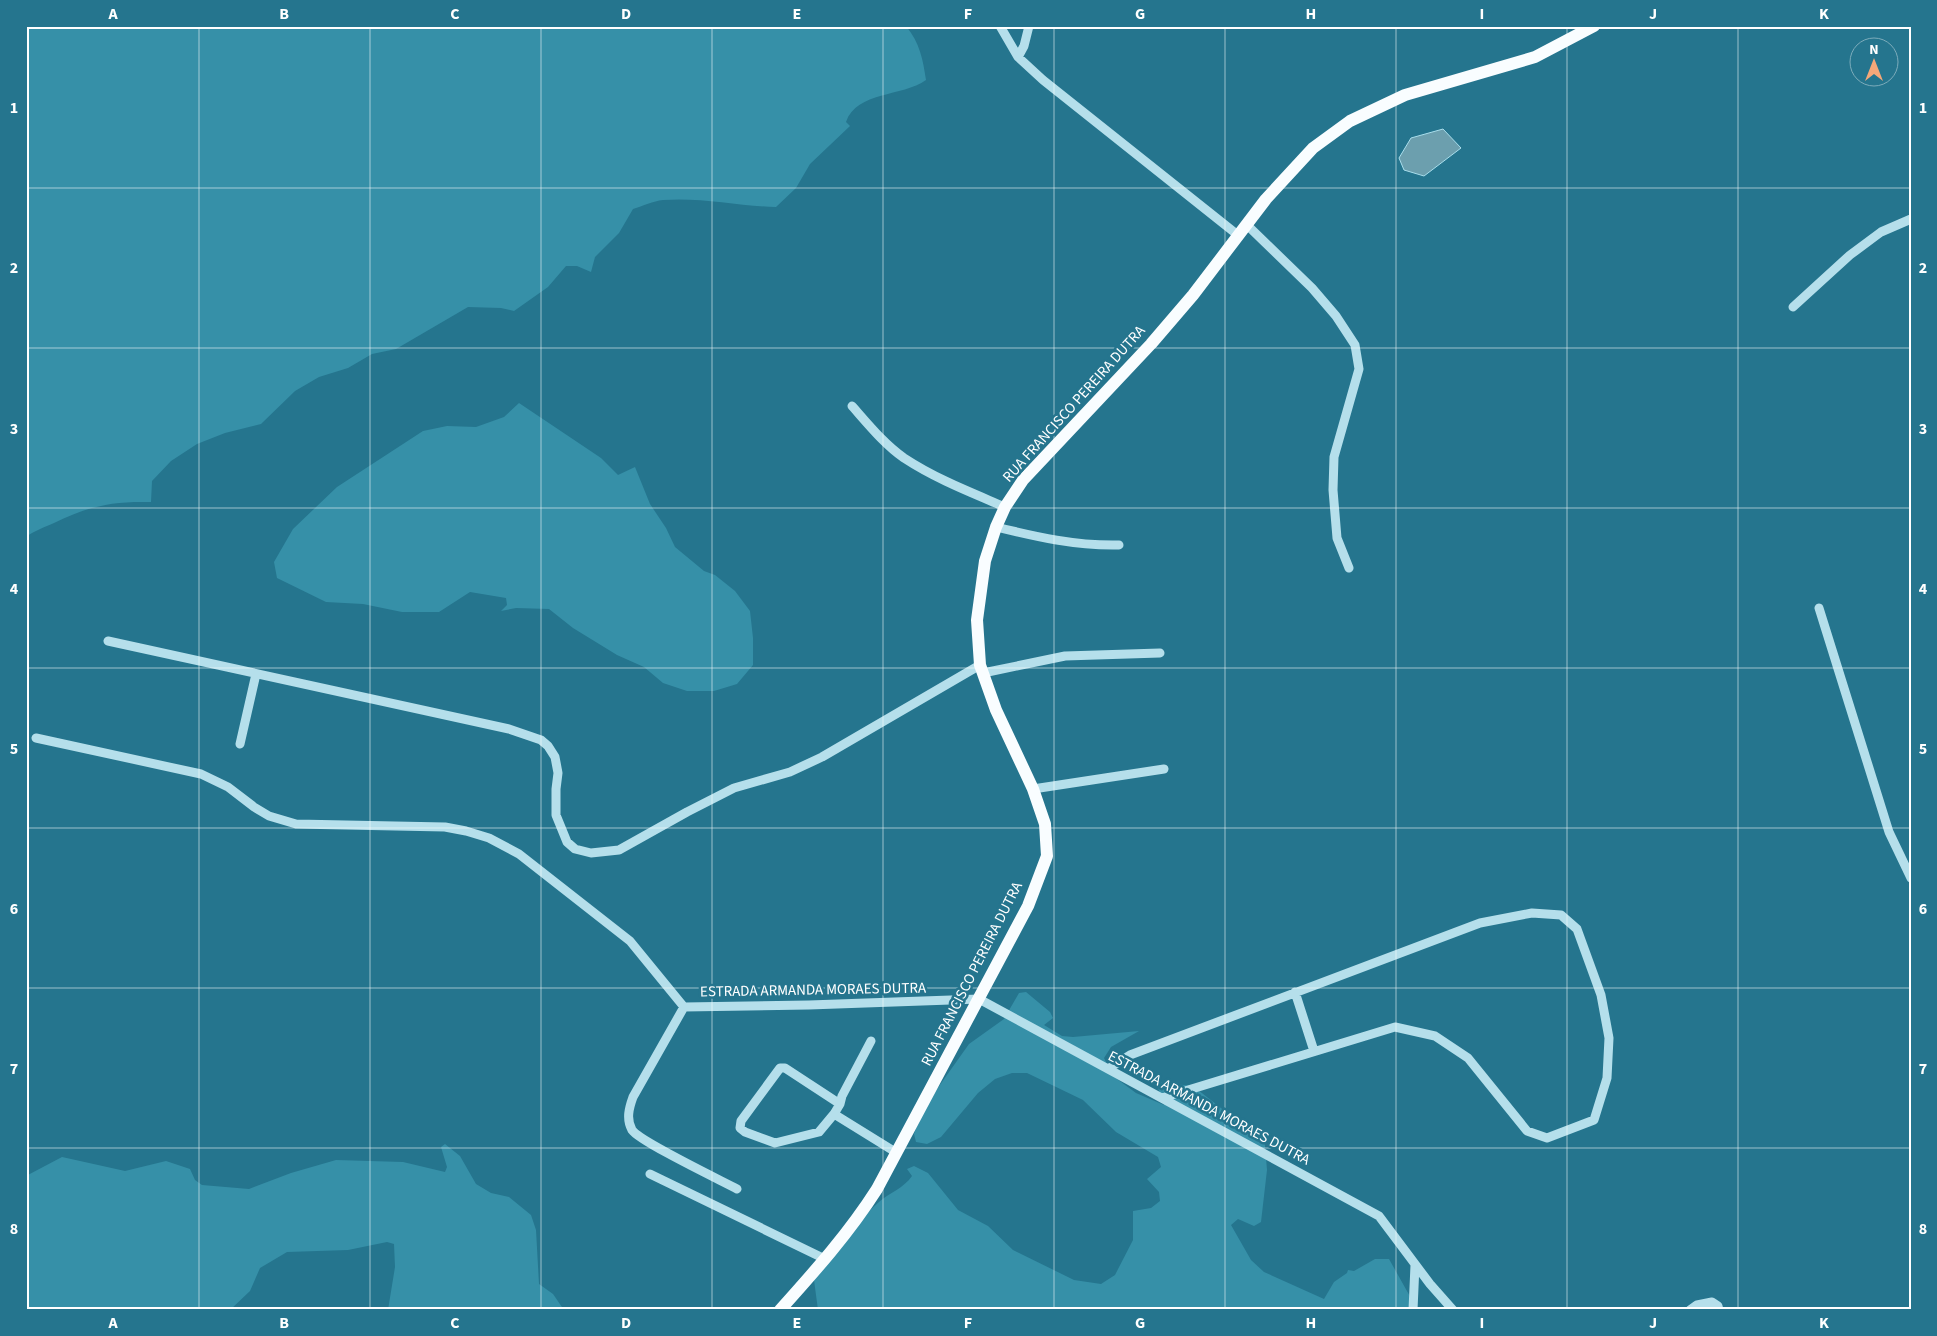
<svg xmlns="http://www.w3.org/2000/svg" width="1937" height="1336" viewBox="0 0 1937 1336" font-family="'Source Sans 3',sans-serif">
  <rect width="100%" height="100%" fill="#25758e"/>
  <path fill="#3690a8" d="M26,26h880c14,17 17,34 20,54 -24,17 -69,11 -80,42l4,4 -40,38 -14,24 -20,19c-37,-1 -75,-10 -113,-7 -10,1 -20,6 -30,9l-14,24 -24,24 -4,15 -14,-6h-11l-18,21 -34,24 -13,-3 -33,-1 -72,42 -24,5 -24,14 -29,9 -24,14 -34,33 -36,9 -28,11 -26,17 -19,20 -1,21c-39,-1 -62,4 -97,21 -9,4 -20,8 -28,14z
    M519,403l82,55 17,17 17,-8 15,37 16,24 9,19 29,24 11,4 20,16 15,20 3,27v27l-16,19 -23,7h-27l-24,-8 -19,-16 -27,-12 -44,-27 -24,-19 -33,-1 -15,3 6,-6 -1,-7 -36,-6 -31,20h-37l-39,-8 -37,-2 -49,-24 -3,-16 19,-33 44,-42 86,-56 24,-5 29,1 28,-10z
    M1026,992l24,20 3,6 -9,7 18,11 11,1 66,-6 -28,16 -7,11 9,18 23,17 28,12 -8,-23 37,4 57,45 14,3 3,36 -6,52 -7,4 -16,-7 -7,6 20,35 13,12 60,27 10,-17 13,-9 1,-3 6,1 21,-12h14l23,41v10h-594l-4,-30c20,-27 40,-57 65,-78 10,-9 25,-14 33,-26l-5,-7 7,-3 14,7 30,37 30,16 25,24 61,30 27,4 14,-9 18,-35v-29l18,-3 9,-7 -1,-9 -12,-13 14,-12 -3,-10 -42,-25 -33,-32 -56,-27h-15l-17,6 -17,14 -37,44 -14,7 -11,-2 -2,-8 5,-15 18,-30 32,-45 35,-25 15,-26z
    M445,1144l15,12 16,28 15,9 18,4 22,18 5,15 3,54 14,10 11,16h-176l7,-43 -1,-23 -7,-2 -39,8 -61,2 -27,16 -10,23 -20,19h-204v-134l36,-19 63,14 41,-10 24,8 5,11 7,5 47,4 42,-16 45,-13 67,2 42,10 2,-5 -6,-20z"/>
  <path fill="#6c9fae" stroke="#a9deec" d="M1443,129l18,19 -37,28 -20,-6 -5,-12 12,-20z"/>
  <g fill="none" stroke-linecap="round" stroke-linejoin="round">
    <path stroke="#b5dfeb" stroke-width="9" d="M1000,26l18,31 25,23 196,156
      M1018,57l6,-11 5,-20
      M1247,225l65,63 24,28 19,29 4,24 -25,88 -1,33 4,48 12,30
      M1793,307l57,-52 31,-23 30,-13
      M852,406c16,18 32,38 52,52 32,21 66,34 101,49
      M996,527c41,10 80,19 123,18
      M1819,608l70,224 22,46
      M108,641l401,88 32,11 7,6 7,11 3,16 -2,16v26l11,27 8,7 16,4 28,-3 68,-38 47,-24 56,-16 32,-15 158,-92
      M983,673l82,-17 95,-3
      M36,738l165,36 27,13 26,20 15,9 27,8 149,3 21,4 23,7 30,16 111,87 54,66 125,-2 170,-6 400,217 51,68 23,26
      M240,744l16,-70
      M1033,789l131,-20
      M1295,992l19,59
      M684,1007l-51,90c-4,11 -7,22 -1,33 7,11 88,50 105,59
      M871,1041l-29,55 -2,8 -6,10 63,39
      M1108,1069l22,-14 350,-132 52,-10 29,2 16,14 24,66 8,43 -2,40 -13,42 -47,18 -20,-7 -59,-73 -33,-22 -40,-9 -233,71
      M834,1114l-15,18 -44,11 -30,-11 -5,-4 1,-7 39,-53h5l55,36
      M650,1174l175,85
      M1413,1310l2,-45
      M1690,1310l7,-5 15,-3 6,4 1,4"/>
    <path stroke="#f9fdff" stroke-width="12" d="M780,1310c35,-39 69,-77 97,-121l151,-283 19,-50 -2,-32 -12,-35 -37,-79 -16,-45 -3,-45 8,-59 11,-34 9,-20 18,-27 128,-136 42,-49 73,-96 47,-51 37,-27 55,-26 130,-38 59,-31"/>
  </g>
  <path fill="none" stroke="#fff" stroke-width="1" stroke-opacity="0.55" d="M199,26v1284M370,26v1284M541,26v1284M712,26v1284M883,26v1284M1054,26v1284M1225,26v1284M1396,26v1284M1567,26v1284M1738,26v1284M26,188h1885M26,348h1885M26,508h1885M26,668h1885M26,828h1885M26,988h1885M26,1148h1885"/>
  <g text-anchor="middle" dominant-baseline="central" stroke-width="5" stroke-linejoin="round" paint-order="stroke">
    <g font-size="15" fill="#fff" stroke="#25758e">
      <text transform="translate(1074 404) rotate(-48)">RUA FRANCISCO PEREIRA DUTRA</text>
      <text transform="translate(972 974) rotate(-63)">RUA FRANCISCO PEREIRA DUTRA</text>
      <text transform="translate(813 990) rotate(-1)">ESTRADA ARMANDA MORAES DUTRA</text>
      <text transform="translate(1209 1108) rotate(28)">ESTRADA ARMANDA MORAES DUTRA</text>
    </g>
  </g>
  <rect width="1937" height="1336" fill="none" stroke="#25758e" stroke-width="55"/>
  <g transform="translate(1874 62)"><circle r="24" fill="#25758e" stroke="#7cacbb"/>
  <path d="M0-4L9 19L0 12L-9 19Z" fill="#f5a879"/>
  <text y="-8" font-size="14" font-weight="bold" text-anchor="middle" fill="#ffffff">N</text>
  </g>
  <rect x="28" y="28" width="1882" height="1280" fill="none" stroke="#fff" stroke-width="2"/>
  <g font-size="16" text-anchor="middle" font-weight="bold" fill="#fff">
    <text x="113" y="19">A</text>
    <text x="284" y="19">B</text>
    <text x="455" y="19">C</text>
    <text x="626" y="19">D</text>
    <text x="797" y="19">E</text>
    <text x="968" y="19">F</text>
    <text x="1140" y="19">G</text>
    <text x="1311" y="19">H</text>
    <text x="1482" y="19">I</text>
    <text x="1653" y="19">J</text>
    <text x="1824" y="19">K</text>
    <text x="14" y="113">1</text>
    <text x="1923" y="113">1</text>
    <text x="14" y="273">2</text>
    <text x="1923" y="273">2</text>
    <text x="14" y="434">3</text>
    <text x="1923" y="434">3</text>
    <text x="14" y="594">4</text>
    <text x="1923" y="594">4</text>
    <text x="14" y="754">5</text>
    <text x="1923" y="754">5</text>
    <text x="14" y="914">6</text>
    <text x="1923" y="914">6</text>
    <text x="14" y="1074">7</text>
    <text x="1923" y="1074">7</text>
    <text x="14" y="1234">8</text>
    <text x="1923" y="1234">8</text>
    <text x="113" y="1328">A</text>
    <text x="284" y="1328">B</text>
    <text x="455" y="1328">C</text>
    <text x="626" y="1328">D</text>
    <text x="797" y="1328">E</text>
    <text x="968" y="1328">F</text>
    <text x="1140" y="1328">G</text>
    <text x="1311" y="1328">H</text>
    <text x="1482" y="1328">I</text>
    <text x="1653" y="1328">J</text>
    <text x="1824" y="1328">K</text>
  </g>
</svg>
